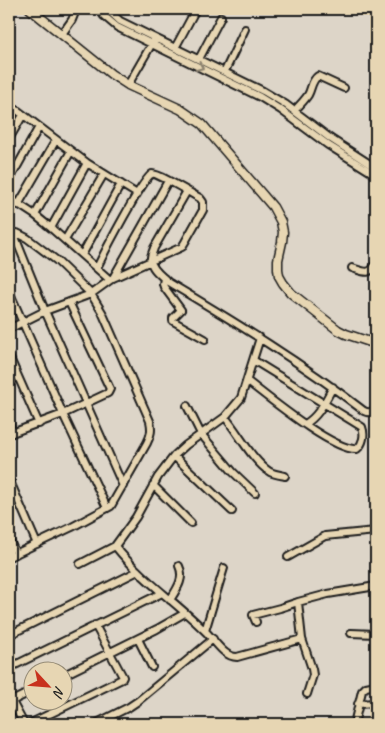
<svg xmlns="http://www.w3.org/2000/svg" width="385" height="733" viewBox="0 0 385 733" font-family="Caveat,sans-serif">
  <rect width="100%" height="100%" fill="#ddd5c8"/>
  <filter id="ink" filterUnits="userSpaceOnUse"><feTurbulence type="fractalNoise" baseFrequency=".02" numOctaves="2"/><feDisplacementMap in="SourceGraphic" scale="10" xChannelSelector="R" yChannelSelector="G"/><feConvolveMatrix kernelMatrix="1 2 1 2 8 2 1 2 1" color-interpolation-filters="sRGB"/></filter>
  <g filter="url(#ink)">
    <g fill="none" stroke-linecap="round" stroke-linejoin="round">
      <g stroke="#1c1c1c" stroke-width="10">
        <path id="minor" d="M99,9l5,7 13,11 143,70 21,13 47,35 48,30
          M107,9l13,12 143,70 22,13 46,35 45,29
          M62,34l10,-14 4,-10
          M175,48l21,-39
          M199,59l22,-42
          M225,71l20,-42
          M128,85l26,-45
          M17,110l70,53 50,31
          M294,111c5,-5 10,-10 14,-16 4,-7 3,-14 10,-19l26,12
          M9,139l14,-24
          M9,181l30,-54
          M187,191l-33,57c-1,4 -4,8 -3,12 0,9 11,16 17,22 67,40 134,81 196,129 6,3 10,0 12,-5
          M9,198l26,17 16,13 59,52
          M18,205l38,-65
          M35,215l36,-64
          M51,228l36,-65
          M13,232l32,79 78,175
          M9,233h8l10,5 29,22 35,34 11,18 48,109c2,9 1,14 -3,22l-36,63 -39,21 -63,30
          M65,240l39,-66
          M82,255l39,-71
          M352,268c11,3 19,9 24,-6
          M113,278l55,-97
          M164,278l-1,6 1,3 17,23 -8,8v3l32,18
          M9,291l54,123 44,94
          M9,329l36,-18 46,-17 22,-16 69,-31 3,-5 18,-32v-8l-3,-4c-6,-3 -44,-26 -48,-24 -8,2 -49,81 -55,94
          M9,356l30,68
          M247,381c21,16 86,70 110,68 6,-5 8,-14 5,-22l-109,-67
          M187,406l14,28 32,38 22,21
          M225,417c13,15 28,45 45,55 4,2 10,3 15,4
          M9,422l4,11
          M305,424c14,-8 20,-23 28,-37
          M9,434l54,-20 45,-21 2,-4 -41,-87
          M174,456l58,55
          M9,479l28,65
          M153,485l38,38
          M9,539l7,15
          M115,546c26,33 61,56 90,85 9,8 18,26 32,26l65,-18
          M288,557l37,-21 51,-5
          M80,564l35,-18 21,-29 22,-40 16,-21 12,-11 39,-28 16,-19 19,-60
          M170,600c7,-11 15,-22 9,-34
          M298,602l4,37 10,30 1,6 -6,19
          M256,622l-3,-7 27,-7 18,-6 30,-8 48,-8
          M205,631l19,-63
          M351,633l25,1
          M9,635l129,-64
          M138,639l14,28
          M9,668l153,-75
          M62,676l95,-47 28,-16
          M9,696l15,28
          M12,701l20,-10
          M358,704l18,-1
          M29,724l93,-45 1,-2 -28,-52
          M95,724l34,-17 9,-6 75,-62
          M354,724l8,-33 4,-4 10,-2"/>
      </g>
      <g stroke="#1c1c1c" stroke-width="11">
        <path id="major" d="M30,9l81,65 17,11 52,24 22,15 71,83 8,15 2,10 -1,10 -4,18v9l1,7 4,7 8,10 47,37 8,4 30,10"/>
      </g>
      <use href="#minor" stroke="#e7d6b3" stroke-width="6"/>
      <use href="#major" stroke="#e7d6b3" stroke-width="8"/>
    </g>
    <defs><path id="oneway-chevron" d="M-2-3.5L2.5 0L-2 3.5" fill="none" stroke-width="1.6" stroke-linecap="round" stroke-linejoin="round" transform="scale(1.25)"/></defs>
    <use stroke="#8c826f" href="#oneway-chevron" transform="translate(200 67) rotate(25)"/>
  </g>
  <rect width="385" height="733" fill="none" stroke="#e7d6b3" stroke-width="30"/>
  <rect x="15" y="15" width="355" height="703" fill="none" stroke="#1c1c1c" stroke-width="2" filter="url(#ink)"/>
  <g transform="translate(48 686) rotate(116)"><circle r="24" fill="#e7d6b3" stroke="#968c77"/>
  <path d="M0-4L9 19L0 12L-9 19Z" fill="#c8321e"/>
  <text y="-8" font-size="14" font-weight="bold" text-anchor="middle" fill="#1c1c1c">N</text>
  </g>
</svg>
